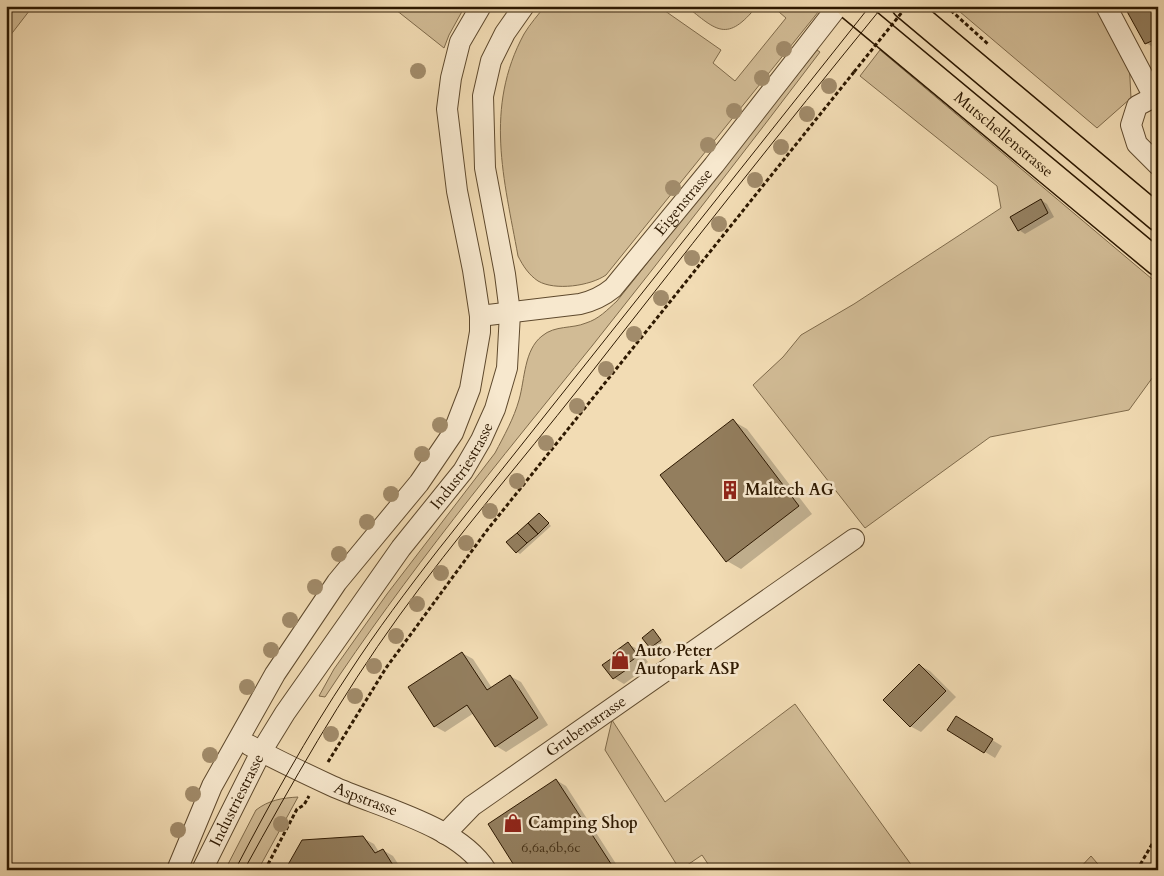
<svg xmlns="http://www.w3.org/2000/svg" width="1164" height="876" viewBox="0 0 1164 876" font-family="Cardo,serif">
  <rect width="100%" height="100%" fill="#f2dcb4"/>
  <filter id="stains"><feTurbulence type="fractalNoise" baseFrequency=".004" numOctaves="4"/><feColorMatrix values="0 0 0 0 .2 0 0 0 0 .09 0 0 0 0 .02 0 0 0 .5 -.17"/></filter>
  <radialGradient id="worn" r=".72"><stop offset=".6" stop-color="#630" stop-opacity="0"/><stop offset="1" stop-color="#630" stop-opacity=".3"/></radialGradient>
  <path fill="#d1bb95" stroke="#7f6a4a" d="M6,6h27l-27,35z
    M391,6h74l-16,29 -5,13z
    M545,6h113l63,44 -8,13 22,18 51,-63 -14,-12h51l-217,269c-16,11 -51,16 -68,6 -9,-6 -15,-15 -20,-25 -14,-77 -34,-148 6,-222 6,-10 14,-19 21,-28z
    M686,6h71c-30,37 -40,25 -71,0z
    M953,6h148l28,54 2,38 -34,30z
    M817,50l3,2c-75,99 -151,197 -228,294 -93,115 -186,228 -267,351l-6,-1 15,-27 53,-75 108,-141c9,-17 19,-35 24,-53 6,-21 5,-50 23,-64 13,-11 30,-7 44,-13 13,-4 21,-13 31,-22z
    M880,50l278,234v86l-29,40 -139,27 -125,91 -112,-143 30,-28 18,-22 53,-31 147,-96 -4,-22 -137,-110z
    M795,704l120,166h-203l-10,-15 -22,15 -75,-120 7,-30 53,82z
    M298,797l-40,73h-33l31,-60c13,-10 26,-12 42,-13z
    M1091,856l12,14h-25z"/>
  <path fill="#0003" d="M6,6h7l-7,9z
    M1126,6h32v44l-12,-7z
    M1041,200l6,4 7,13 -29,17 -6,-4z
    M733,421l14,8 65,85 -71,55 -14,-8z
    M540,514l11,12 -31,28 -3,-2z
    M653,631l10,11 -9,7 -3,-2z
    M628,644l11,6 9,12 -15,11 2,3 -11,8 -10,-6 3,-22z
    M462,653l11,6 19,29 18,-12 11,6 27,43 -42,27 -10,-6 -22,-33 -29,19 -11,-6z
    M919,665l11,6 26,26 -35,35 -11,-6z
    M956,718l46,28 -7,12 -46,-28z
    M556,780l10,6 54,84h-101z
    M363,838l11,6 5,8 4,-2 10,6 9,14h-116z"/>
  <path fill="#937e5e" stroke="#2d1800" d="M1124,6h34v32l-13,6z
    M1041,199l7,14 -30,18 -8,-14z
    M733,419l66,87 -73,56 -66,-87z
    M539,513l10,10 -11,11 -10,-11z
    M528,523l10,11 -11,9 -10,-10z
    M517,533l10,10 -11,10 -10,-11z
    M653,629l8,11 -11,8 -8,-10z
    M628,642l10,14 -15,11 3,3 -13,9 -11,-14 13,-9 -2,-3z
    M462,652l25,38 23,-15 28,43 -43,29 -28,-42 -33,22 -26,-40z
    M919,664l27,27 -36,36 -27,-27z
    M956,716l37,23 -9,14 -37,-23z
    M556,779l59,91h-98l-29,-46z
    M363,836l12,17 8,-4 13,21h-111l17,-30z"/>
  <g fill="none" stroke-linecap="round" stroke-linejoin="round">
    <g stroke="#5e492d" stroke-width="22">
      <g id="minor">
        <path d="M1106,6l48,91 4,-3"/>
        <path d="M1154,97l-17,9 -6,19 6,19 21,21"/>
        <path id="s1" d="M480,316l100,-12c13,-3 22,-7 33,-16l101,-123 124,-159"/>
        <path id="s2" d="M249,745c27,15 55,28 83,41 46,21 126,39 154,84"/>
        <path id="s3" d="M445,834l27,-28 382,-267"/>
        <path d="M177,870l35,-84 63,-112 62,-92 82,-99 34,-50 17,-44 10,-57v-16l-7,-46 -16,-79 -10,-82 4,-31 9,-36 21,-36"/>
        <path id="s4" d="M202,870l59,-118 24,-39 116,-165 62,-77 18,-31 14,-31 12,-41 3,-55 -5,-39 -20,-106 -2,-72 8,-35 14,-28 19,-27"/>
      </g>
    </g>
    <g stroke="#2d1800" stroke-width="28">
      <g id="major">
        <path id="s5" d="M849,6l309,257"/>
        <path d="M905,6l253,212"/>
      </g>
    </g>
    <path stroke="#2d1800" stroke-width="3" stroke-dasharray="4 2.5" stroke-linecap="butt" d="M946,6l42,38
      M328,762l58,-94 102,-139 366,-457
      M265,870l32,-61 7,-4 5,-9
      M1137,870l21,-36"/>
    <use href="#minor" stroke="#f7e8ce" stroke-width="20"/>
    <use href="#major" stroke="#f2dcb4" stroke-width="25"/>
    <path stroke="#2d1800" stroke-width="1" d="M235,870c35,-67 72,-134 114,-197 28,-43 58,-83 89,-123l432,-544
      M244,870c48,-87 97,-174 155,-254 57,-79 121,-153 181,-229 100,-128 200,-255 303,-381"/>
    <path stroke="#2d1800" stroke-width="3" stroke-dasharray="4 2.5" stroke-linecap="butt" d="M854,72l53,-66"/>
  </g>
  <g fill="#a18b6a">
    <circle cx="784" cy="49" r="8"/>
    <circle cx="418" cy="71" r="8"/>
    <circle cx="762" cy="78" r="8"/>
    <circle cx="829" cy="86" r="8"/>
    <circle cx="734" cy="111" r="8"/>
    <circle cx="807" cy="114" r="8"/>
    <circle cx="708" cy="145" r="8"/>
    <circle cx="781" cy="147" r="8"/>
    <circle cx="755" cy="180" r="8"/>
    <circle cx="673" cy="188" r="8"/>
    <circle cx="719" cy="224" r="8"/>
    <circle cx="692" cy="258" r="8"/>
    <circle cx="661" cy="298" r="8"/>
    <circle cx="634" cy="334" r="8"/>
    <circle cx="606" cy="369" r="8"/>
    <circle cx="577" cy="406" r="8"/>
    <circle cx="440" cy="425" r="8"/>
    <circle cx="546" cy="443" r="8"/>
    <circle cx="422" cy="454" r="8"/>
    <circle cx="517" cy="481" r="8"/>
    <circle cx="391" cy="494" r="8"/>
    <circle cx="490" cy="511" r="8"/>
    <circle cx="367" cy="522" r="8"/>
    <circle cx="466" cy="543" r="8"/>
    <circle cx="339" cy="554" r="8"/>
    <circle cx="441" cy="573" r="8"/>
    <circle cx="315" cy="587" r="8"/>
    <circle cx="417" cy="604" r="8"/>
    <circle cx="290" cy="620" r="8"/>
    <circle cx="396" cy="636" r="8"/>
    <circle cx="271" cy="650" r="8"/>
    <circle cx="374" cy="666" r="8"/>
    <circle cx="247" cy="687" r="8"/>
    <circle cx="355" cy="696" r="8"/>
    <circle cx="331" cy="734" r="8"/>
    <circle cx="210" cy="755" r="8"/>
    <circle cx="193" cy="794" r="8"/>
    <circle cx="281" cy="824" r="8"/>
    <circle cx="178" cy="830" r="8"/>
  </g>
  <defs>
    <g id="building-bare" transform="scale(1.5)"><path d="M-4-6H4V6H1V3H-1V6H-4ZM-2.5-4.3h1.7v1.8h-1.7ZM.8-4.3h1.7v1.8H.8ZM-2.5-1h1.7V.8h-1.7ZM.8-1h1.7V.8H.8Z" fill="#8f2418" stroke="#f7e8ce" stroke-width="2.5" paint-order="stroke"/></g>
    <g id="shop-bare" transform="scale(1.5)"><path d="M-5-2.5h2.3a2.7 3.5 0 0 1 5.4 0H5L5.5 6h-11ZM-1.5-2.5h3a1.5 2.3 0 0 0-3 0Z" fill="#8f2418" stroke="#f7e8ce" stroke-width="2.5" paint-order="stroke"/></g>
  </defs>
  <g fill-rule="evenodd">
    <use href="#building-bare" x="730" y="490"/>
    <use href="#shop-bare" x="620" y="660"/>
    <use href="#shop-bare" x="513" y="823"/>
  </g>
  <g text-anchor="middle" dominant-baseline="central" stroke-width="5" stroke-linejoin="round" paint-order="stroke">
    <g font-size="14" fill="#463218">
      <text x="551" y="847">6,6a,6b,6c</text>
    </g>
    <g font-size="16" fill="#2d1800" stroke="#f7e8ce">
      <text stroke="none"><textPath href="#s5" startOffset="201">Mutschellenstrasse</textPath></text>
      <text stroke="none"><textPath href="#s1" startOffset="249">Eigenstrasse</textPath></text>
      <text stroke="none"><textPath href="#s4" startOffset="482">Industriestrasse</textPath></text>
      <text stroke="none"><textPath href="#s3" startOffset="178">Grubenstrasse</textPath></text>
      <text stroke="none"><textPath href="#s2" startOffset="129">Aspstrasse</textPath></text>
      <text stroke="none"><textPath href="#s4" startOffset="78">Industriestrasse</textPath></text>
    </g>
    <g font-size="16" font-weight="bold" fill="#2d1800" stroke="#f7e8ce" text-anchor="start">
      <text x="745" y="490">Maltech AG</text>
      <text x="635" y="651">Auto Peter<tspan x="635" dy="18">Autopark ASP</tspan></text>
      <text x="528" y="823">Camping Shop</text>
    </g>
  </g>
  <rect width="1164" height="876" fill="none" stroke="#f2dcb4" stroke-width="25"/>
  <rect x="8" y="8" width="1149" height="861" fill="none" stroke="#2d1800" stroke-width="2.5"/>
  <rect x="12" y="12" width="1139" height="851" fill="none" stroke="#2d1800"/>
  <rect width="100%" height="100%" filter="url(#stains)"/>
  <rect width="100%" height="100%" fill="url(#worn)"/>
</svg>
